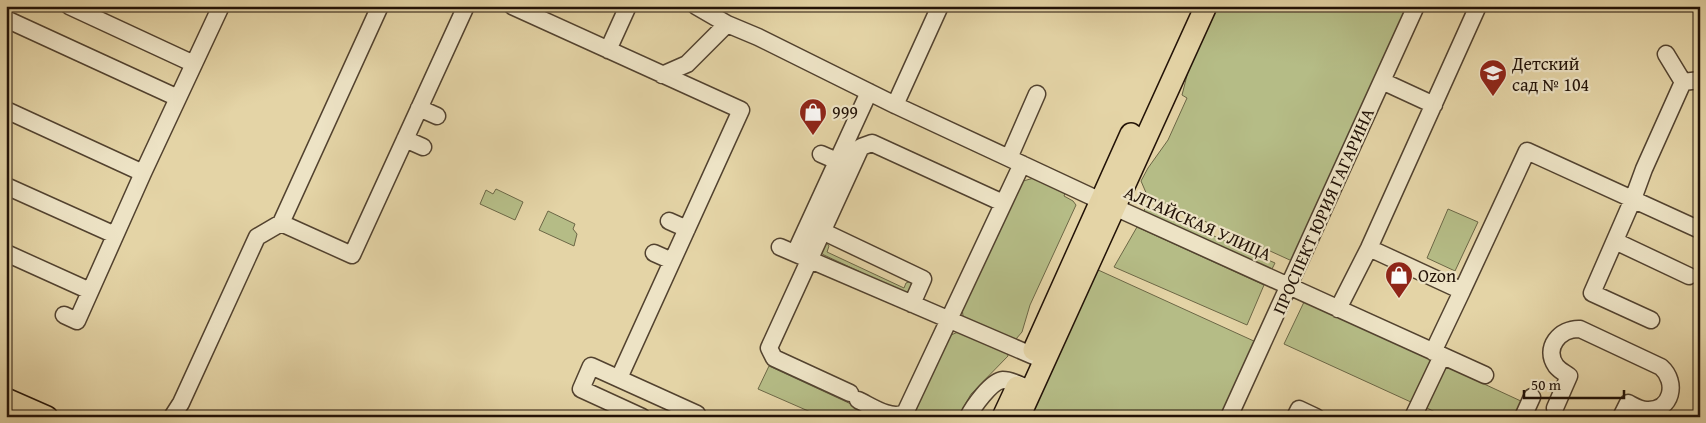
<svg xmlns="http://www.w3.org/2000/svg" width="1706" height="423" viewBox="0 0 1706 423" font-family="'Gentium Book Plus',serif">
  <rect width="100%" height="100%" fill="#e4d4a6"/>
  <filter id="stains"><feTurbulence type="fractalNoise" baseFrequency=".004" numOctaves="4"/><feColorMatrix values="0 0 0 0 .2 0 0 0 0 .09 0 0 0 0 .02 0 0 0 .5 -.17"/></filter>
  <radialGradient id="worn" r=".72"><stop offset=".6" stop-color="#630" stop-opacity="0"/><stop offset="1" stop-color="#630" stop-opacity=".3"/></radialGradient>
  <path fill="#b5bc86" stroke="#6c6746" d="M1215,6h193l-116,255 -145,-66 -6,-14 7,-13 20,-28 19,-42 -5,-3 10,-39z
    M1034,178l32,13 -2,5 9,5 3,4 -46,100 -8,27 -6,7 -49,-19 -4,-4 -1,-8 61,-127z
    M496,189l27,13 -8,18 -35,-16 6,-14 7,4z
    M1146,206l129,57 -4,8 -128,-58z
    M1448,209l30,13 -23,49 -28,-13z
    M548,211l27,13 -2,5 4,5 -3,12 -35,-16z
    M1137,227l127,58 -17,40 -133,-58z
    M826,242l3,4 -2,6 77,36 2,-5 5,-2v4l-2,7h-6l-79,-37 -3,-2z
    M1096,269l160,73 -34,75h-193z
    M1304,302l128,58 -19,43 -129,-59z
    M958,332l49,20 1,4 -37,38 -13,23h-48l6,-7 32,-72 3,-3z
    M1443,365l80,37 -7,15h-71l-22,-11z
    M769,366l110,51h-57l-64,-28z"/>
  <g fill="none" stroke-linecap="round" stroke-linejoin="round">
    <g stroke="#52422f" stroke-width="19">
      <path id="minor" d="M69,6l125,58
        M380,6l-99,217 71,32 114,-249
        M512,6l229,104 -122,268
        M696,6l31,18 31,13 137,68 206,96 384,174
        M6,19l172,79
        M608,50l20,-44
        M662,75l25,-11 40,-40
        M1382,81l52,24
        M1683,82l17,-2
        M895,105l45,-99
        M419,108l18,8
        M6,110l137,63
        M405,139l18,8
        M821,154l16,7
        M1009,158l28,-64
        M6,186l109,49
        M669,221l18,8
        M822,231l101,48 -11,25
        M1615,241l74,35
        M780,247l263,113
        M1369,248l93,43 -29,61
        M6,253l84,38
        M654,253l18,8
        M795,253l74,-161
        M1462,291l65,-140 173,79
        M1338,309l31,-61 109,-242
        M64,315l13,6 66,-148 78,-167
        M1651,320l-59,-27 41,-94 11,-30 39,-87 -17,-28
        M850,393l-76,-35 -5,-10 92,-201 11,-4 131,60
        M858,400c13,6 32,20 47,13l117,-249
        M1555,408l14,-32c-4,-3 -9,-5 -13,-10 -13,-18 4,-38 24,-37l81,38c17,15 11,44 -14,43 -7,0 -13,-4 -19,-7l-7,14
        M172,417l9,-14 76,-166 24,-14
        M642,417l-61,-28 10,-23 106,48 -1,3
        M968,417c5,-10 23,-36 35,-37 9,0 19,6 26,9
        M1229,417l187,-411
        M1295,417l4,-8 17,8
        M1413,417l29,-61
        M1523,417l9,-20"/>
    </g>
    <g stroke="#221207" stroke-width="24">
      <path id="major" d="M1034,350l97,-216
        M6,399l41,18
        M1003,417l14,-30
        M1019,417l187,-411"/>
    </g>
    <use href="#minor" stroke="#ede3c5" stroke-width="16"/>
    <use href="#major" stroke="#e4d4a6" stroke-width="21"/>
  </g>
  <defs>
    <g id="school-pin" transform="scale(1.4375)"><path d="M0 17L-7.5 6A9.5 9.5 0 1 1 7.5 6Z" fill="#8f2418" stroke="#ede3c5"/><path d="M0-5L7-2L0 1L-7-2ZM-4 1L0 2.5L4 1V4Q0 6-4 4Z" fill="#fff"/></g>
    <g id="shop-pin" transform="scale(1.4375)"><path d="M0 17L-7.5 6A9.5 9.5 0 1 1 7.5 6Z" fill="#8f2418" stroke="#ede3c5"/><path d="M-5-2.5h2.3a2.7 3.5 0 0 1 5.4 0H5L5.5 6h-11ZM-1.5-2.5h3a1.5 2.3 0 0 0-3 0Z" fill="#fff"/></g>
  </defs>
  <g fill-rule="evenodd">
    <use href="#school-pin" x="1493" y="73"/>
    <use href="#shop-pin" x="813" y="112"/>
    <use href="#shop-pin" x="1399" y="275"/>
  </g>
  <g text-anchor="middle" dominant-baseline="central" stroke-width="4.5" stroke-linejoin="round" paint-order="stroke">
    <g font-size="18" fill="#221207" stroke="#ede3c5" text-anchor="start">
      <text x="1512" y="63">Детский<tspan x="1512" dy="21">сад № 104</tspan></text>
      <text x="832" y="112">999</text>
      <text x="1418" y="275">Ozon</text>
    </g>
    <g font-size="18" fill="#221207" stroke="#ede3c5">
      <text transform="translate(1323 211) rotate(-66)">ПРОСПЕКТ ЮРИЯ ГАГАРИНА</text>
      <text transform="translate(1198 223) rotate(24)">АЛТАЙСКАЯ УЛИЦА</text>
    </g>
  </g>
  <rect width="1706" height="423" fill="none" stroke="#e4d4a6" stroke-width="25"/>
  <rect x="8" y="8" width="1691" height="408" fill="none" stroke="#221207" stroke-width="2.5"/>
  <rect x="12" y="12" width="1681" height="398" fill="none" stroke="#221207"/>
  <path d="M1524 390v8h100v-8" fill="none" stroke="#221207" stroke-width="2.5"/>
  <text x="1531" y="390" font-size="15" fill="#221207" stroke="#ede3c5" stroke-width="4" paint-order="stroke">50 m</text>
  <rect width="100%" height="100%" filter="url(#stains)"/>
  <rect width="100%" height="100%" fill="url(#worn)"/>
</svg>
